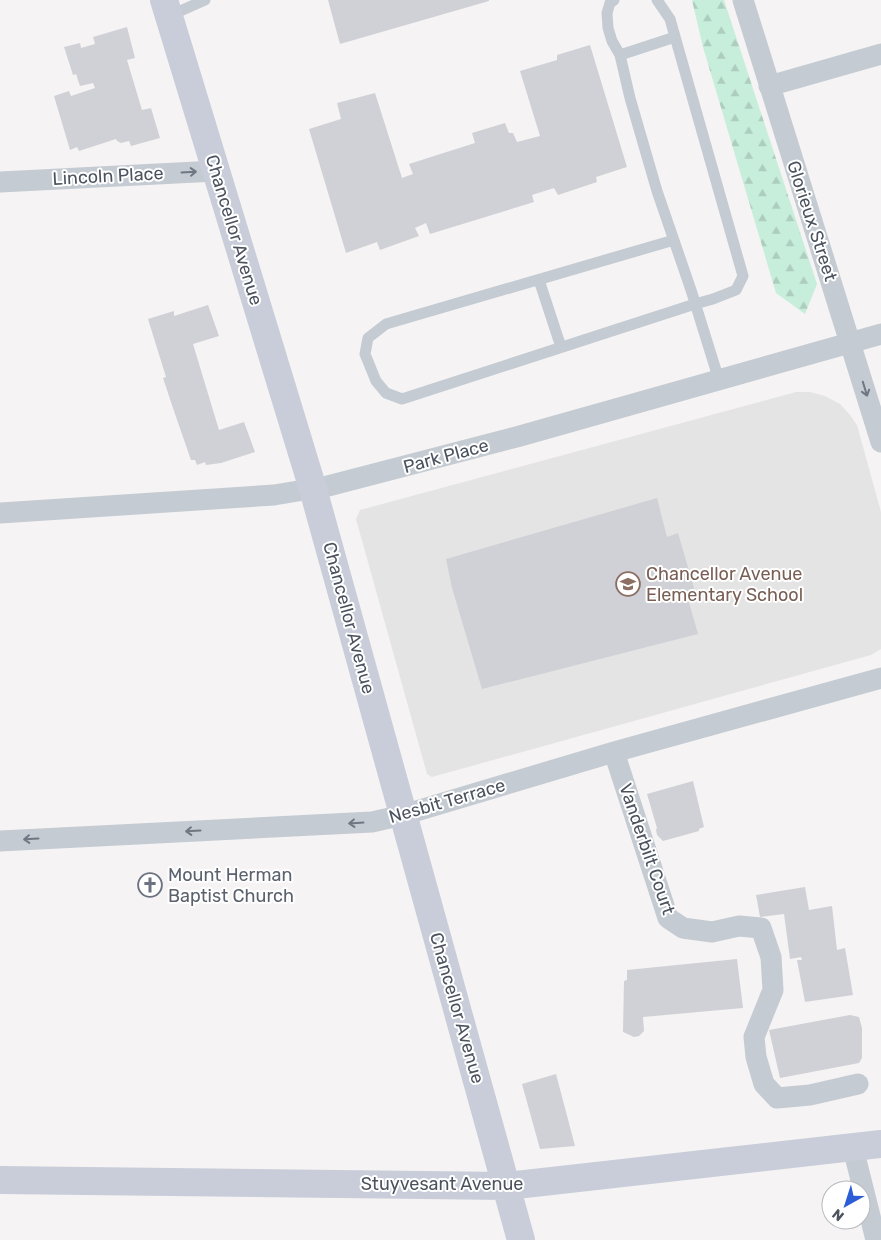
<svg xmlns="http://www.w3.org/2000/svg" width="881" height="1240" viewBox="0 0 881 1240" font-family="Rubik,sans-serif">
  <defs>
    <pattern id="forest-firs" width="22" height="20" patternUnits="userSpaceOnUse" patternTransform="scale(1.25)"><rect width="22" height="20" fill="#c7eddb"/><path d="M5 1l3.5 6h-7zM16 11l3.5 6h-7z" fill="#adcdbe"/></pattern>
  </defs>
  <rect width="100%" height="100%" fill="#f5f3f3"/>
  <path fill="#e5e4e4" d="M796,392h14l15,4 15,8 10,11 7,10 24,87v137l-10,6 -439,122 -5,-3 -71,-255 4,-9z"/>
  <path fill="url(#forest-firs)" d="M692,0h32l93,284 -12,30 -29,-21 -73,-246z"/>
  <path fill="#d0d1d6" d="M328,0h161v1l-149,43z
    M127,27l8,31 -8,2 15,50 9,-2 9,30 -29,8 -2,-5 -8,2 -4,-2 -1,-2 -37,12 -2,-4 -7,3 -16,-54 15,-5 2,5 24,-8 -2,-5 -13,3 -4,-12 -3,1 -9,-28 16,-4 1,5 14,-4 -2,-7z
    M590,45l37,122 -31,10 1,5 -39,13 -4,-7 -22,7 2,7 -104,32 -4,-11 -11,5 4,8 -39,14 -3,-8 -31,11 -37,-124 32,-10 -4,-16 38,-10 27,85 11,-4 -4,-10 66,-21 -3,-10 33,-10 4,10h4l4,9 23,-6 -20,-65 37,-11v-5z
    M208,305l11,31 -26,8 26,86 25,-8 11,30 -34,11 -15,2 -1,-3 -8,3 -2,-5h-4l-16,-46 -12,-36 3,-1 -18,-58 26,-8v5z
    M657,498l10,39 11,-4 19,65 -9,1 10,35 -216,55 -30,-101 -6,-29z
    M693,781l11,46 -5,2v2l-36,10 -6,-6 -1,-5 1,-2 -10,-34z
    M805,887l4,23 23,-4 5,44 8,-2 8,47 -48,7 -8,-42h5l-1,-3 -11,2 -6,-45 -24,3 -4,-22z
    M737,959l6,49 -100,9 1,14 -5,5 -5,1 -11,-5 1,-51 3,-1v-10z
    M850,1015l9,2 3,11v30l-3,5 -79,15 -11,-48z
    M556,1074l19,72 -35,3 -18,-65z"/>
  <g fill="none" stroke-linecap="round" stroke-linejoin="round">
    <path stroke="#c5cbd2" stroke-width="11" d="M614,0l-4,3 -3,10 1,15 4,13 8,14 10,43 27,93 34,99 28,90
      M657,0l13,19 73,257 -7,14 -23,9 -18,5 -293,95 -16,-6 -10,-12 -11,-27 3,-16 18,-14 288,-84
      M169,16l36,-16
      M620,55l55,-18
      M539,280l22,67"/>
    <path stroke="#c5cbd2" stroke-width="21" d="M743,0l138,442
      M769,86l112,-32
      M0,182l216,-11
      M0,513l274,-18 54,-9 192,-50 361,-102
      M614,752l54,166 15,10 29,4 27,-6 22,2 10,29 2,33 -19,47 2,20 8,27 13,14 33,-3 48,-11
      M0,841l372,-19 31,-7 211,-63 267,-74
      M853,1148l23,92"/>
    <path stroke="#c8cdd9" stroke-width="28" d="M164,0l149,489 208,751
      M0,1180l507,6 374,-42"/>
  </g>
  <defs><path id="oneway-shaft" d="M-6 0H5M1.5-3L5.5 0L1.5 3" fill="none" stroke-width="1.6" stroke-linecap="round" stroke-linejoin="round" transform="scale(1.25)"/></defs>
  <g stroke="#707782">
    <use href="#oneway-shaft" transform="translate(189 172) rotate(-3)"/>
    <use href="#oneway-shaft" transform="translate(865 389) rotate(73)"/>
    <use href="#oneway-shaft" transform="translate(356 823) rotate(176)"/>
    <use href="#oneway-shaft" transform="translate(193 831) rotate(177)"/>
    <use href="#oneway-shaft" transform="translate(31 839) rotate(177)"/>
  </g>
  <defs>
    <g id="school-ring" transform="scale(1.25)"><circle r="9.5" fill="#fff" stroke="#8d6e63" stroke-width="1.5"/><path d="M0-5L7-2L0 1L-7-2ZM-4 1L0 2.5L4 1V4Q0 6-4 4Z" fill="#8d6e63"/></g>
    <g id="church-ring" transform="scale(1.25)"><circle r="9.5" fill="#fff" stroke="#6b7280" stroke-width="1.5"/><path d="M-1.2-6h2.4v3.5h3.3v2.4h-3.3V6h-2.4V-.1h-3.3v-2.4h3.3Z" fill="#6b7280"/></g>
  </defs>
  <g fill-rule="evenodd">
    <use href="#school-ring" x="628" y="584"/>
    <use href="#church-ring" x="150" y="885"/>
  </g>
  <g text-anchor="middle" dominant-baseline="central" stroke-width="4" stroke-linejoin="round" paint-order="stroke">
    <g font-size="18" fill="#4c535f" stroke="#fff">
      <text transform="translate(108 176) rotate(-3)">Lincoln Place</text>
      <text transform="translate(812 221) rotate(72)">Glorieux Street</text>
      <text transform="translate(234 230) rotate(73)">Chancellor Avenue</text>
      <text transform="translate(446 456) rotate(-15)">Park Place</text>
      <text transform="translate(349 618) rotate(75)">Chancellor Avenue</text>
      <text transform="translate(447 801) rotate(-16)">Nesbit Terrace</text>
      <text transform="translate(647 849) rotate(71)">Vanderbilt Court</text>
      <text transform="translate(457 1008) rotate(74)">Chancellor Avenue</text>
      <text x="442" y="1184">Stuyvesant Avenue</text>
    </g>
    <g font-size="18" fill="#785e54" stroke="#fff" text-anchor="start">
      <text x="646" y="574">Chancellor Avenue<tspan x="646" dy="21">Elementary School</tspan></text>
    </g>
    <g font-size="18" fill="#5b616d" stroke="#fff" text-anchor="start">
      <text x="168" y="875">Mount Herman<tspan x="168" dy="21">Baptist Church</tspan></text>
    </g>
  </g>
  <g transform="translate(846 1205) rotate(219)"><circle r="24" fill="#ffffff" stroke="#b7babf"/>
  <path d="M0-4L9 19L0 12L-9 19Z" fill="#2c5cd6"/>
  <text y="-8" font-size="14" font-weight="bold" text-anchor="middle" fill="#4c535f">N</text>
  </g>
</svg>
